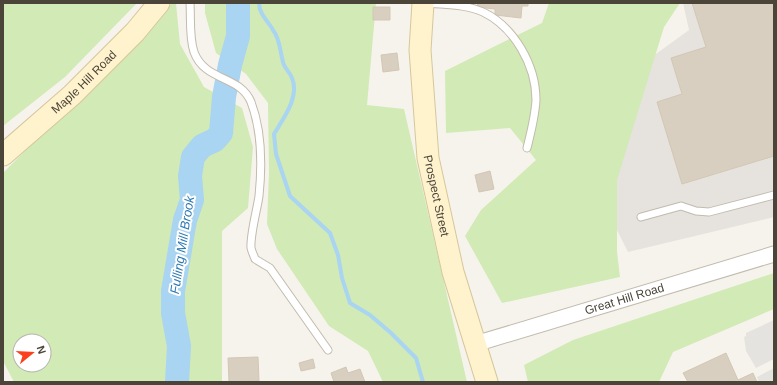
<svg xmlns="http://www.w3.org/2000/svg" width="777" height="385" viewBox="0 0 777 385" font-family="Helvetica,sans-serif">
  <rect width="100%" height="100%" fill="#f6f3ec"/>
  <path fill="#e6e2dd" d="M683,3h91v214l-146,35 -30,-60 40,-125 51,-37z"/>
  <path fill="#d2eab5" fill-rule="evenodd" d="M3,3h134l-72,74 -62,49z
    M172,3h4l4,41 24,43 38,21 11,39 -5,61 -26,23v151h-208l-11,-21v-188zM20,341h24v24h-24z
    M205,3h171l-9,102 37,4 63,273h-84l-15,-31 -39,-25 -52,-77 -10,-25 2,-51 -1,-70 -22,-29 -30,-21 -11,-40z
    M549,3h131l-16,24 -47,153v72l3,25 -118,26 -37,-67 16,-26 55,-50 -26,-32 -64,5 -1,-62 97,-48z
    M774,273v36l-101,43 -14,30h-131l-4,-17 49,-25z"/>
  <path fill="#e5e3e0" d="M774,320v39l-18,9 -10,-17 -2,-14 2,-1v-3z
    M774,368v14h-15l-2,-5z"/>
  <g fill="none" stroke-linecap="round" stroke-linejoin="round">
    <path stroke="#a9d4f2" stroke-width="4" d="M259,3c0,11 9,18 14,27 7,9 7,21 10,32 1,6 7,10 9,16 8,19 -9,41 -18,56l2,20 14,42 40,37 8,22 4,23 8,25 20,12 21,18 25,25 7,24"/>
    <path stroke="#a9d4f2" stroke-width="24" d="M177,382l2,-36 -6,-33v-22l12,-71 7,-20 -2,-24 3,-19 9,-11 13,-6 6,-7 3,-36 6,-32 8,-29v-33"/>
  </g>
  <path fill="#d8cfc1" stroke="#d3c7b4" d="M478,3h50v3h-6l-1,12 -26,-3v-6l-18,-2z
    M692,3h82v153l-92,28 -25,-82 25,-8 -11,-36 35,-11z
    M373,7h17v13h-17z
    M397,53l2,17 -16,2 -2,-17z
    M490,171l4,18 -15,3 -4,-17z
    M726,353l12,27 15,-7 4,9h-69l-5,-9z
    M258,357l1,24 -30,1 -1,-24z
    M313,359l2,9 -14,3 -2,-8z
    M346,367l2,6 12,-4 5,13h-31l-3,-9z"/>
  <g fill="none" stroke-linecap="round" stroke-linejoin="round">
    <g stroke="#c2bbae" stroke-width="9">
      <path id="lane" d="M190,3c1,15 -1,34 4,49 11,30 46,23 57,50 11,29 11,65 8,94 -2,14 -9,39 -8,52 1,4 3,8 4,11l15,9 58,82
        M426,3c19,2 39,1 57,9 31,15 53,53 53,88 -1,17 -5,32 -9,48
        M641,217l40,-11 15,5 13,1 65,-17"/>
    </g>
    <g stroke="#c2bbae" stroke-width="17">
      <g id="street">
        <path id="s1" d="M475,344l299,-90"/>
      </g>
    </g>
    <g stroke="#d6c79b" stroke-width="23">
      <g id="secondary">
        <path id="s2" d="M423,3l-3,47 8,108 25,114 34,110"/>
        <path id="s3" d="M3,155l69,-60 63,-63 24,-29"/>
      </g>
    </g>
    <use href="#lane" stroke="#fff" stroke-width="7"/>
    <use href="#street" stroke="#fff" stroke-width="15"/>
    <use href="#secondary" stroke="#fff3cd" stroke-width="21"/>
  </g>
  <g text-anchor="middle" dominant-baseline="central" stroke-width="4" stroke-linejoin="round" paint-order="stroke">
    <g font-size="12" fill="#4b4439" stroke="#fff">
      <text stroke="none"><textPath href="#s3" startOffset="109">Maple Hill Road</textPath></text>
      <text stroke="none"><textPath href="#s2" startOffset="194">Prospect Street</textPath></text>
      <text stroke="none"><textPath href="#s1" startOffset="156">Great Hill Road</textPath></text>
    </g>
    <g font-size="13" font-style="italic" fill="#2e7ab2" stroke="#fff">
      <text transform="translate(182 245) rotate(-81)">Fulling Mill Brook</text>
    </g>
  </g>
  <rect width="777" height="385" fill="none" stroke="#4b4439" stroke-width="8"/>
  <g transform="translate(32 353) rotate(72)"><circle r="19" fill="#ffffff" stroke="#b7b4b0"/>
  <path d="M0-3L7 15L0 10L-7 15Z" fill="#fc3f1d"/>
  <text y="-6" font-size="11" font-weight="bold" text-anchor="middle" fill="#4b4439">N</text>
  </g>
</svg>
